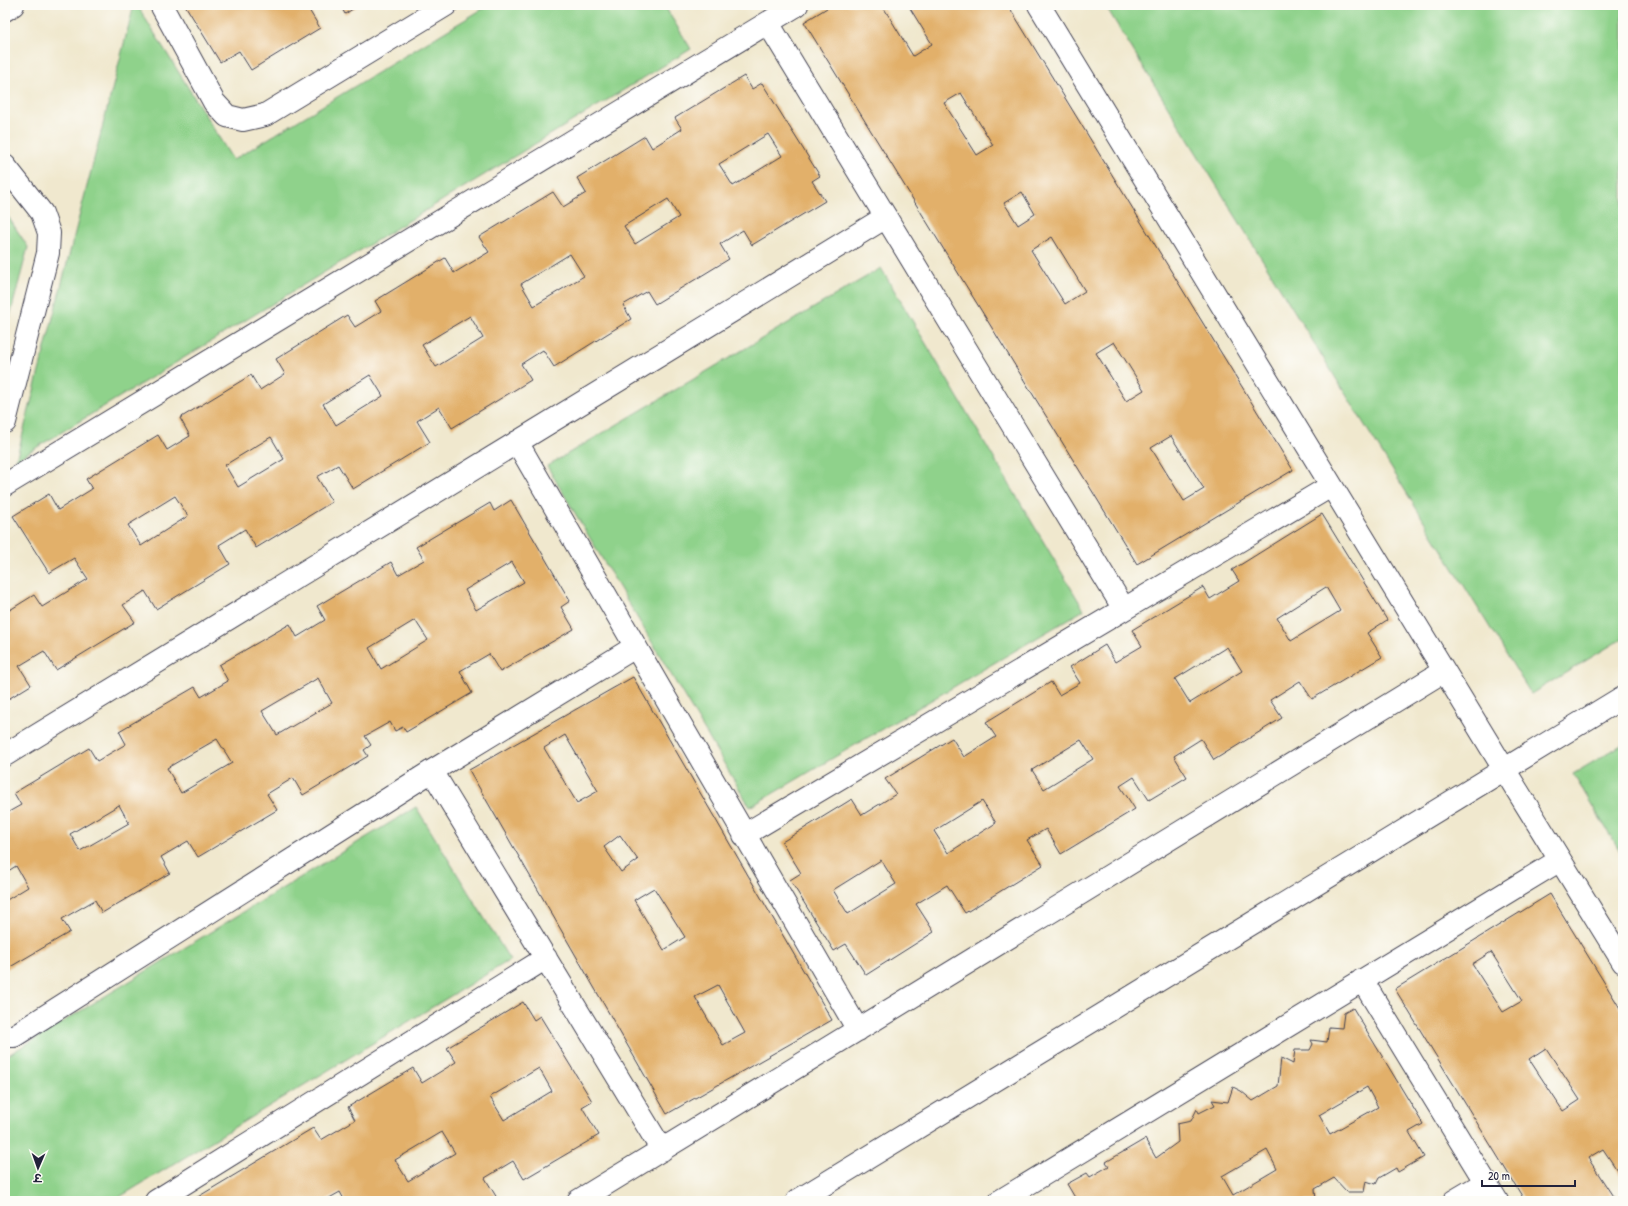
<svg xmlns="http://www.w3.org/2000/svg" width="1628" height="1206" viewBox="0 0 1628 1206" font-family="'Patrick Hand','Playpen Sans Deva',sans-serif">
  <rect width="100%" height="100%" fill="#fdfcf7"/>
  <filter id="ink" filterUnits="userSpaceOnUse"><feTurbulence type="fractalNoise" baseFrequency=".025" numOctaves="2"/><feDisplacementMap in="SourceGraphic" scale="8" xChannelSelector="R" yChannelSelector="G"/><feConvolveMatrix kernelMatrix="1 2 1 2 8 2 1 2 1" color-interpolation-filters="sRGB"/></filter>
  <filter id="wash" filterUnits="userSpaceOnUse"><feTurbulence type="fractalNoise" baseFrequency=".012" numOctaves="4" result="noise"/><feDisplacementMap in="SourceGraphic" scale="16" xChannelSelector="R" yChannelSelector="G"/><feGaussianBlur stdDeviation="0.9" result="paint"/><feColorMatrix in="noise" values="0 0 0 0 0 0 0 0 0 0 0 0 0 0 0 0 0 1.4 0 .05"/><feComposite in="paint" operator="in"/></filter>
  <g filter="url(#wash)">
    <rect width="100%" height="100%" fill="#f0e8ce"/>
    <path fill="#8fd28b" stroke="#587a63" d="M134,5h3l96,155 256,-155h175l27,44 -675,411z
      M1105,5h518v633l-92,56z
      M5,212l23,35 -23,88z
      M881,268l203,342 -334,197 -203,-341z
      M1623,744v112l-50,-82z
      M416,807l94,153 -397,241h-108v-144z"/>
    <g id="blocks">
      <path fill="#e2b06a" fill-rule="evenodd" d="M185,5h40l2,2 3,-2h76l14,23 -69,42 -12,-19 -19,11z
        M340,5h19l-14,9z
        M832,5h50l31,51 19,-12 -24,-39h100l285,465 -156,94 -333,-542zM961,93l32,52 -16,10 -33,-52zM1022,192l13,22 -17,11 -14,-22zM1052,237l33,54 -20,13 -34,-54zM1114,342l30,48 -18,11 -30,-48zM1171,436l33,53 -20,12 -33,-53z
        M744,76l8,13 10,-6 58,93 -8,5 13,20 -73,44 -9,-15 -23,14 9,15 -74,45 -8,-13 -24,14 8,14 -77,48 -11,-17 -22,14 10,16 -79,48 -13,-21 -22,14 13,21 -77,47 -15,-24 -21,12 15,25 -76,46 -11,-19 -26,16 11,19 -74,45 -11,-18 -22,14 12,17 -79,48 -12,-19 -25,15 12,19 -26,16v-88l29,-18 8,12 46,-28 -14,-21 -25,15 -36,-57 36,-22 9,16 34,-21 -6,-10 72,-44 9,15 23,-14 -10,-18 71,-43 9,15 25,-16 -9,-15 71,-44 8,12 26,-16 -6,-10 70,-43 9,15 35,-21 -10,-15 74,-45 10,15 23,-14 -9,-15 68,-42 7,12 30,-19 -7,-11zM768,134l14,22 -49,30 -14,-22zM668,199l11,18 -44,27 -11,-18zM570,254l14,22 -50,30 -13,-22zM470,316l13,22 -47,29 -14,-22zM370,375l13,21 -47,29 -13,-21zM271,437l13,22 -46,28 -13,-22zM175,496l13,20 -47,30 -13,-21z
        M511,500l59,101 -9,6 13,22 -74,43 -11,-18 -29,17 12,22 -66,39 -3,-5 -8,4 -5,-9 -25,14 6,9 -7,5 4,6 -65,39 -10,-17 -26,16 10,16 -79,47 -10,-16 -27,16 9,16 -68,40 -7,-13 -33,19 8,13 -65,38v-69l23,-14 -12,-21 -11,7v-59l16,-9 -7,-12 75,-45 8,13 29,-17 -7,-13 76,-44 6,10 27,-16 -9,-16 71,-41 7,13 28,-17 -8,-14 74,-44 7,13 26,-15 -8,-13 74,-44 4,8zM512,562l12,20 -48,28 -11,-20zM415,620l13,20 -47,29 -12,-21zM318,678l14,25 -55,32 -15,-24zM217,739l15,24 -51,30 -14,-25zM119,805l10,18 -49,28 -10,-17z
        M1322,514l65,106 -20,13 15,24 -70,42 -12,-18 -30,19 12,18 -68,42 -13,-21 -27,17 13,21 -38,23 -15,-23 -14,9 15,23 -74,45 -15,-25 -19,11 16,25 -78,48 -18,-28 -31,19 18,28 -68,43 -20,-31 -12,7 -44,-71 11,-7 -19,-31 70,-43 10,16 34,-21 -11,-15 67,-41 12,19 32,-20 -10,-15 65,-40 8,13 21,-12 -10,-16 35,-22 10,17 27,-16 -10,-16 71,-43 7,12 29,-18 -7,-11zM1326,587l14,24 -49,30 -14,-23zM1227,647l15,24 -52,32 -15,-24zM1081,740l12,19 -49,30 -12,-19zM982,801l14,22 -48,30 -14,-22zM881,860l15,24 -48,30 -15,-24z
        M633,677l199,343 -165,94 -198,-344zM565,735l33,56 -21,12 -33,-55zM620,835l18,25 -17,12 -17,-25zM654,888l31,49 -21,13 -30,-50zM718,985l27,48 -22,12 -28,-48z
        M1550,894l73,119v166l-20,-30 -15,9 28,43h-91l-130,-212zM1491,952l31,49 -19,11 -31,-48zM1546,1048l34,52 -17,11 -34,-52z
        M523,1002l11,18 6,-4 52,85 -10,6 17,28 -75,44 -11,-18 -28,17 12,20 -4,3h-148l-5,-9 -16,9h-133l122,-73 8,12 34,-20 -7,-13 65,-39 9,15 34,-21 -9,-14zM539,1068l13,23 -48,29 -14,-23zM442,1132l13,21 -47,28 -13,-21z
        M1353,1008l70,116 -14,8 15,25 -26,15 -2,-4 -17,10 -3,6 -10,-3 -2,11h-17l-13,-14 -19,11 1,12h-239l-10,-17 20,-11 3,4 19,-11 -3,-4 39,-23 11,19 22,-16 -1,-18 14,-3 6,-12 2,4 16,-8 -3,-5 16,2 5,-15 8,4 12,10 25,-15 3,-28 12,6 2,-14h15l3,-6 -2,-4 16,2 2,-15 13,1 2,-15zM1367,1087l11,20 -48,27 -11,-19zM1267,1150l10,19 -44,26 -11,-19z"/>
    </g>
  </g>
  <g filter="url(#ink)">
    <use href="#blocks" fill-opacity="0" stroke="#414051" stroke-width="1"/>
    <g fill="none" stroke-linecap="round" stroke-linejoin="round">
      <g stroke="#414051" stroke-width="24">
        <path id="minor" d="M161,5l53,97 13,14 16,4 22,-5 181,-110
          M1039,5l465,764 119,193
          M5,10l8,-5
          M768,23l356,586
          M5,166l37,47 7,20 -1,20 -43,169
          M517,442l341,588
          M5,485l792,-480
          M5,755l881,-538
          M432,771l230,379
          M744,835l587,-349
          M1362,980l135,221
          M5,1036h9l418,-265 203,-124
          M156,1201l390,-243
          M578,1201l866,-530
          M797,1201l826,-504
          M1000,1201l560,-341
          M1454,1201l32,-19"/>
      </g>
      <use href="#minor" stroke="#fff" stroke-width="22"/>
    </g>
  </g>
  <rect width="1628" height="1206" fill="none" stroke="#fdfcf7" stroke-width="20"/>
  <g transform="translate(38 1168) rotate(182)" stroke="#fdfcf7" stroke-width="3" paint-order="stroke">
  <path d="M0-3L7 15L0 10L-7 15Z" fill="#22223b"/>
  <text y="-6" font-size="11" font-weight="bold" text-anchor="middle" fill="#22223b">उ</text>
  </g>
  <path d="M1482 1180v6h93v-6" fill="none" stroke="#22223b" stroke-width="2"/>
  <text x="1488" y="1180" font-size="12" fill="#22223b" stroke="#fdfcf7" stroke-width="3" paint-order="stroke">20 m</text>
</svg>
